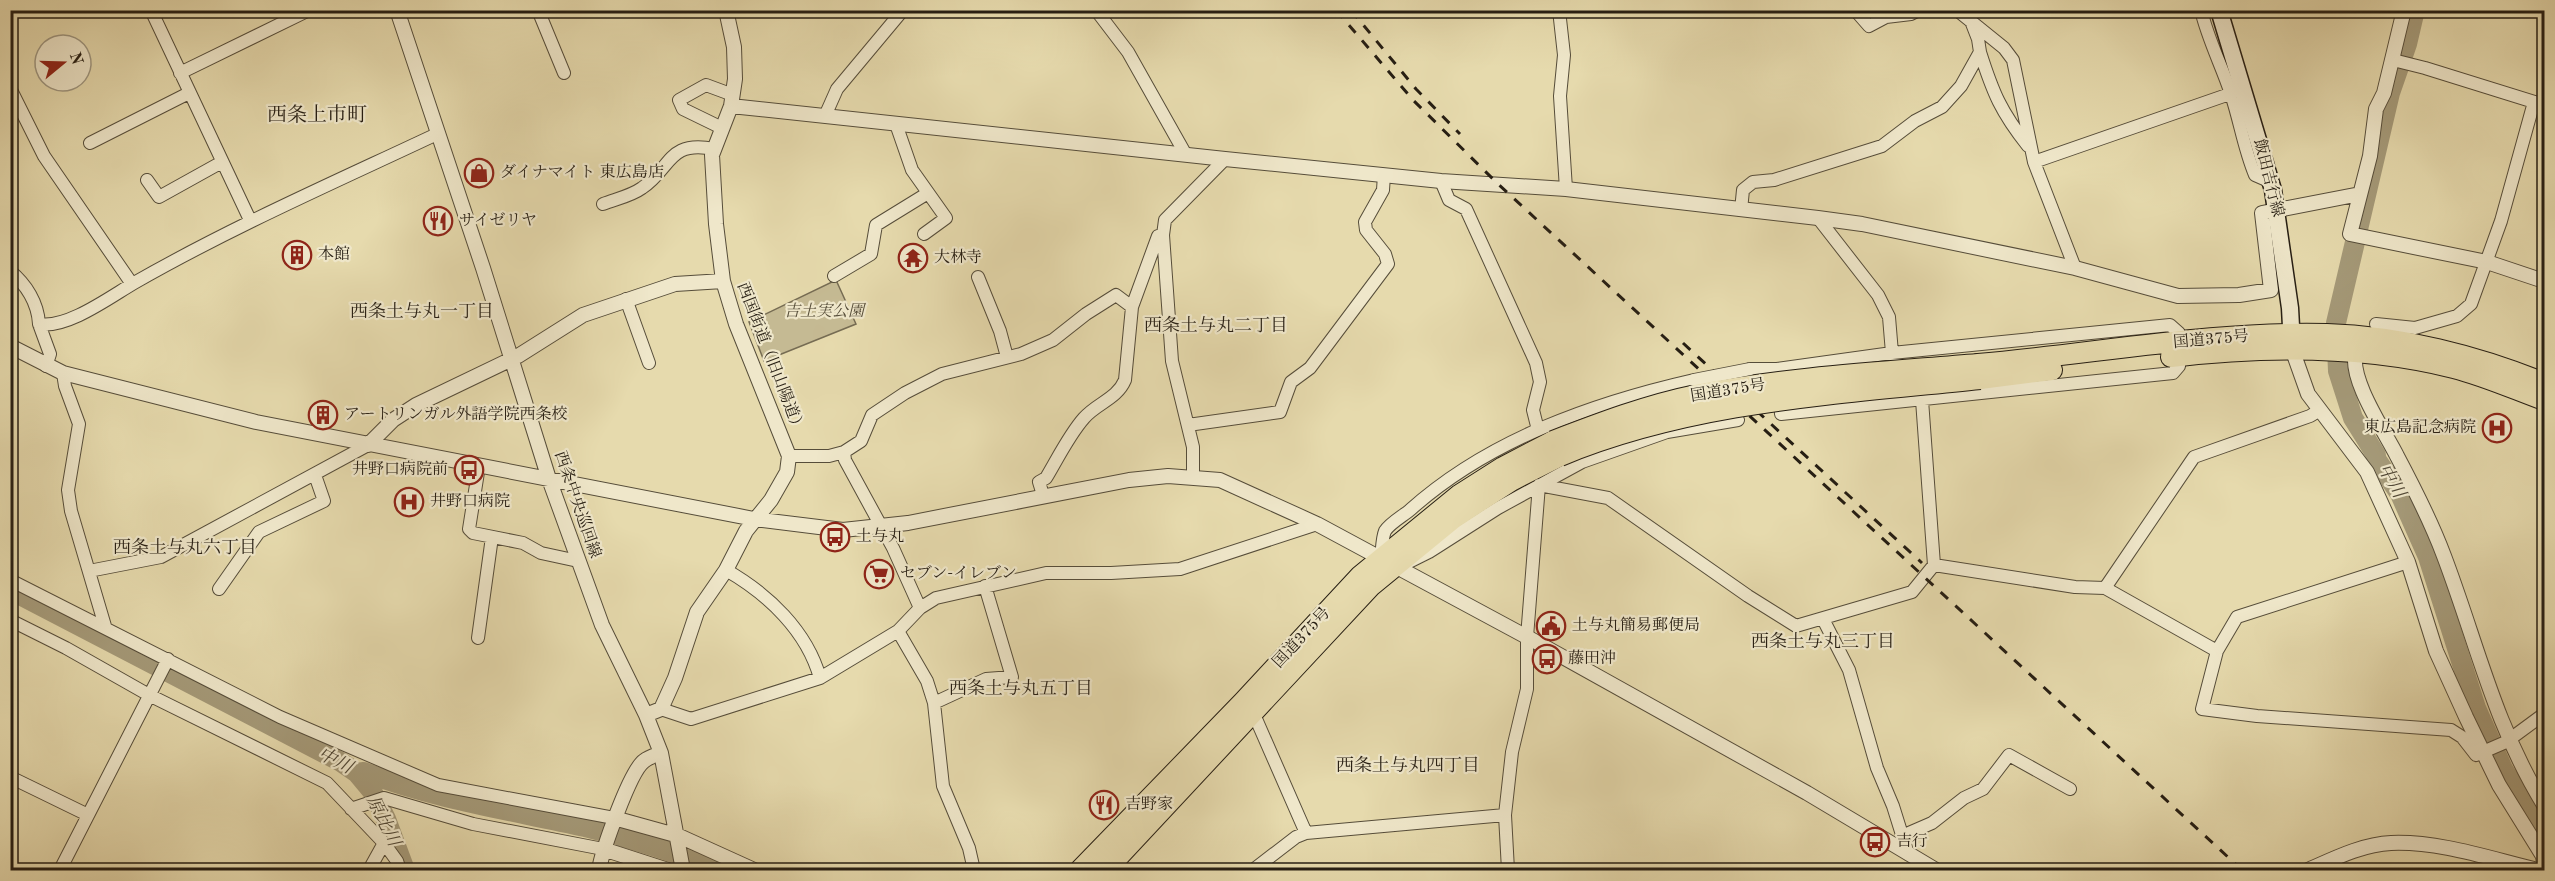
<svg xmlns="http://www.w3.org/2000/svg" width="2555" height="881" viewBox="0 0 2555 881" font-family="'Old Standard TT','Noto Serif JP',serif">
  <rect width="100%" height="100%" fill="#e6daad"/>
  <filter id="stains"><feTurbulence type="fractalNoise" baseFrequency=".00333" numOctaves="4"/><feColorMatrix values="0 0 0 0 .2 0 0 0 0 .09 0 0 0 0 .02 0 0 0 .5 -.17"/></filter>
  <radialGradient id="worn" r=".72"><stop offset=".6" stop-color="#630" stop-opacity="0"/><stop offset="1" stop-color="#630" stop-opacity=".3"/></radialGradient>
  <path fill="#c5ba93" stroke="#766c53" stroke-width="1.5" d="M836,280l20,44 -92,37 -15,-39z"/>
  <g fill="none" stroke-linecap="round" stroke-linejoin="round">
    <path stroke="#a59a79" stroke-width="20" d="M2415,10l-8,34 -17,49 -54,230 2,48 15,47 23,37v4l24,35 28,63 48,151 27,61 41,65
      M10,590l331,172 16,11 7,-1c74,28 145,38 221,55 45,11 92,26 135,43
      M357,773l15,18 14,28 19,51"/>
    <g stroke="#564d3a" stroke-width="14">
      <path id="minor" d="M151,10l99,210
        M538,10l26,63
        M1096,10l32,42 58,103
        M1559,10l5,45 -4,41 6,93
        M1855,10l14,16 17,-9 25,-3 8,-4
        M1957,10l47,38 9,12 21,102 41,106
        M2201,10c7,30 21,56 30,84 9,27 13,55 24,81l16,7
        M1980,52c13,41 21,60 48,94
        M2393,60l32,8 119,37
        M180,73l129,-63
        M10,88l34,68 88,128
        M825,116l12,-27 66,-79
        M896,124l16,46 34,48 -22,16
        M722,128l-39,-19 -4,-9 27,-15 27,10
        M90,143l99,-50
        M2034,162l210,-73
        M147,180l12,17 63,-35
        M1441,181l8,19 17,9 70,154 4,19 -7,28 5,20
        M603,204c13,-5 28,-8 39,-16 30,-20 25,-48 72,-39
        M1741,210l2,-20 10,-8 21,-2 108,-34 33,-25 27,-14 19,-21 19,-34 -2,-13 -7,-18
        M10,271c16,13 28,32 29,53
        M834,276l37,-22 5,-29 52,-32
        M978,277l22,54 7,26
        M626,299l23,64
        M2376,324l39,4 42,-12 14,-12 30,-83 33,-119
        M46,366l4,-12 -11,-30c28,5 71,-27 95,-41 98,-56 201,-101 303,-149
        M1750,369h27l115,-16 278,-28 9,8 1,9
        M1777,369l4,45 392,-41 6,-7 1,-10
        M63,373l2,13 14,38 -11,66 3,21 34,115
        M1188,425l92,-13 11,-30 19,-14 78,-104 -3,-10 -19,-24 -1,-8 18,-32 1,-15
        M844,452l1,8 48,88 27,60
        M789,456h40l15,-4 17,-11 11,-26 33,-22 37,-19 79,-20 32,-14 33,-26 30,-19 16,12
        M479,466l-10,63 4,4 50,10 18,10 37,8
        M1193,476v-29l-21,-86 -9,-126 2,-15 60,-61
        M1539,485l69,13 140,98 48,30 116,-34 22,-27 -12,-165 -30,-47 -3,-36 -11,-22 -60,-77
        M1043,495l-4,-13 7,-4c12,-20 23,-43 38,-60 13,-15 33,-19 41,-38l7,-73 26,-71 5,-1
        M1381,558c1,-7 1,-20 4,-27 5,-8 18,-15 25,-21 78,-70 183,-107 284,-130
        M1409,562l20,-10 69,-44 84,-46 85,-30 71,-12
        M1934,565l141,22 30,1 112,63 -15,58 55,7 194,14 11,7 14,18 30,-13 38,-28
        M726,570c42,24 81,61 94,108
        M89,571l72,-14 207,-112
        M10,580l270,137 158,68 176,33
        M2105,588l89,-131 116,-41 10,-6
        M219,589l40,-57 65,-31 -9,-26
        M1823,619l26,51 28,98 16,38 15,48
        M10,620l56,28 83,47 178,88 57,60 13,18 3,9
        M478,638l14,-101
        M2217,651l20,-34 171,-55
        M934,703l52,-24 26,-2 -27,-91
        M661,709l30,10 129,-41 78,-47
        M1253,712l53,121 199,-18 7,-63 15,-63v-52l12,-152
        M10,777l78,38
        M351,809l33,-11 89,26 130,25
        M1505,815l3,55
        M1902,836l30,-13 32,-25 19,-9 26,-34 61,34
        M60,870l108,-211
        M369,870l15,-27
        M974,870l-5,-22 -26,-62 -9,-83 -7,-22 -29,-50 22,-23 16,-10 110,-25h65l69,-4 137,-45
        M1253,870l43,-33 10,-4"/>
    </g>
    <g stroke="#564d3a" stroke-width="16">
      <path id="tertiary" d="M397,10l86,258 66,211 53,146 44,90 15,38 22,117
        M2404,10l-20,83 -8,16 -6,47 -20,78 137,28 57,19
        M731,106l494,53 216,22 125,8 252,29 44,6 213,44 103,28 61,-1 32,-5 -9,-77 98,-19
        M10,346l53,27 193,49 498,97 89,11 65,-7 221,-43 39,-4 52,4 97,44 210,113 280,156 129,77
        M2292,349l16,45 59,78 41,90 28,89 30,66 33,68 44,71 1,8
        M2356,352c-8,26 29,80 41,104 17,32 34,65 47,100 33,87 50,168 100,249
        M368,445l25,-25 23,-15 102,-49 65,-41 92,-31 48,-3
        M646,715l15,-6 14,-31 22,-66 29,-42 20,-39 25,-31 16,-28 2,-16 -53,-132 -13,-43 -7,-57 -4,-69 19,-49 4,-27 -1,-32 -8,-37
        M614,818l65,18 75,34
        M603,849l65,21
        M599,870c3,-19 31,-99 45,-109 5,-4 12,-6 17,-8
        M2308,870c25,-11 55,-26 83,-27 49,-2 100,16 147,27"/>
    </g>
    <g stroke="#261e13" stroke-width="19">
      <path id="secondary" d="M2219,10l54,180 17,118 2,37"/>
    </g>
    <g stroke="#261e13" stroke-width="22">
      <path id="trunk" d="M2171,357c93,-11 191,-12 283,11 31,8 60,21 90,32
        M1978,364c116,-10 233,-33 349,-30 73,2 151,22 217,49
        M1980,379l72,-9
        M1080,870l163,-168 117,-126 99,-81 44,-28 50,-26
        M1106,870l265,-284 83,-68 57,-37 49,-25"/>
    </g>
    <use href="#minor" stroke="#efe7ca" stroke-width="12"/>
    <use href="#tertiary" stroke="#efe7ca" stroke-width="14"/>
    <use href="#secondary" stroke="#efe7ca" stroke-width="16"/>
    <use href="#trunk" stroke="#e6daad" stroke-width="20"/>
    <path stroke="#261e13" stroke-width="3" stroke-dasharray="10 10" stroke-linecap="butt" d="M1336,10l77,90 84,83 745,687
      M1351,10l65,79 44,45
      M1683,343l239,220"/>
    <g stroke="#564d3a" stroke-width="14" stroke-linecap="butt">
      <path id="minor-bridge" d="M1694,380l56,-11"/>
    </g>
    <g stroke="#261e13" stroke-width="22" stroke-linecap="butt">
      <path id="trunk-bridge" d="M1553,441c47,-18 94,-36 143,-46 93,-18 188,-23 282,-31
        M1560,456c132,-55 279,-62 420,-77"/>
    </g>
    <use href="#minor-bridge" stroke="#efe7ca" stroke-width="12"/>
    <use href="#trunk-bridge" stroke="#e6daad" stroke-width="20"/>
  </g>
  <defs>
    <g id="shop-ring" transform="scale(1.5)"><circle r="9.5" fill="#efe7ca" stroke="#8f2418" stroke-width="1.5"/><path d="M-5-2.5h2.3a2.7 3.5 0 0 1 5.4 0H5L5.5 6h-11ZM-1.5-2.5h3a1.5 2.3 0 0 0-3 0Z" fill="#8f2418"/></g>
    <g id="restaurant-ring" transform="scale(1.5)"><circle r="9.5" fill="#efe7ca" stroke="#8f2418" stroke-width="1.5"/><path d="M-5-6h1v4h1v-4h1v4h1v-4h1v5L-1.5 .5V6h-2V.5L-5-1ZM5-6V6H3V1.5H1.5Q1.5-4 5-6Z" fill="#8f2418"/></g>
    <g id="building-ring" transform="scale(1.5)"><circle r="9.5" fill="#efe7ca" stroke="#8f2418" stroke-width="1.5"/><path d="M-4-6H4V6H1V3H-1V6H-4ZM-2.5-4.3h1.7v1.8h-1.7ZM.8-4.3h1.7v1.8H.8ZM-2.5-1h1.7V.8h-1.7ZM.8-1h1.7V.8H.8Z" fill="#8f2418"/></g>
    <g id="temple-ring" transform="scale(1.5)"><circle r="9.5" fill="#efe7ca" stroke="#8f2418" stroke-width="1.5"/><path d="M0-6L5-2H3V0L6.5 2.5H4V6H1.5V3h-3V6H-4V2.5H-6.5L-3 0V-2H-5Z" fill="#8f2418"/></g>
    <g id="hospital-ring" transform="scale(1.5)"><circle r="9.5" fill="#efe7ca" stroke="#8f2418" stroke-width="1.5"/><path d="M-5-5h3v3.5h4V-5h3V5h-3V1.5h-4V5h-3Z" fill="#8f2418"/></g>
    <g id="bus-ring" transform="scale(1.5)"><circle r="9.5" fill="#efe7ca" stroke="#8f2418" stroke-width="1.5"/><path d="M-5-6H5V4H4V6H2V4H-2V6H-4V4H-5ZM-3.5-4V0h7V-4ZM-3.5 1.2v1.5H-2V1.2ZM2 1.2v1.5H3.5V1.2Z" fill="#8f2418"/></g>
    <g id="supermarket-ring" transform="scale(1.5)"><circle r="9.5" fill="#efe7ca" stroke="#8f2418" stroke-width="1.5"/><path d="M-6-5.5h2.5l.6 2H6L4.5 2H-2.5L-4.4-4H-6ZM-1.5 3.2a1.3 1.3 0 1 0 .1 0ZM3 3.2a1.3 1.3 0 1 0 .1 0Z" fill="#8f2418"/></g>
    <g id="civic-ring" transform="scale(1.5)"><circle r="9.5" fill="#efe7ca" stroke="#8f2418" stroke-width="1.5"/><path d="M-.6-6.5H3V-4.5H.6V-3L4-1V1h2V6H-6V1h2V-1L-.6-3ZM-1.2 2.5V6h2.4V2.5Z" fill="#8f2418"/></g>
  </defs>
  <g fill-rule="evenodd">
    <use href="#shop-ring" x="479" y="173"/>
    <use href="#restaurant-ring" x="438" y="221"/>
    <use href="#building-ring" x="297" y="255"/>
    <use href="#temple-ring" x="913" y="258"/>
    <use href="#building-ring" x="323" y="415"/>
    <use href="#hospital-ring" x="2497" y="428"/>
    <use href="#bus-ring" x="469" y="470"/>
    <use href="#hospital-ring" x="409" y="502"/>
    <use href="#bus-ring" x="835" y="537"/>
    <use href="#supermarket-ring" x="879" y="574"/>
    <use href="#civic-ring" x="1551" y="626"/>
    <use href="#bus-ring" x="1547" y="659"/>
    <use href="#restaurant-ring" x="1104" y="805"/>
    <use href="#bus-ring" x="1875" y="842"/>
  </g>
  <g text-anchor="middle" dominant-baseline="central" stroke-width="4.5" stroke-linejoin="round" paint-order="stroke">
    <g font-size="16" fill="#261e13" stroke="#efe7ca" text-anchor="start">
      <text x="500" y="173">ダイナマイト 東広島店</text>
      <text x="459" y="221">サイゼリヤ</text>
      <text x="318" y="255">本館</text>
      <text x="934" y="258">大林寺</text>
      <text x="344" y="415">アートリンガル外語学院西条校</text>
      <text x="2476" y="428" text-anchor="end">東広島記念病院</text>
      <text x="448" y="470" text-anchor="end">井野口病院前</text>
      <text x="430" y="502">井野口病院</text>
      <text x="856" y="537">土与丸</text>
      <text x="900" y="574">セブン-イレブン</text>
      <text x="1572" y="626">土与丸簡易郵便局</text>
      <text x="1568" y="659">藤田沖</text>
      <text x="1125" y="805">吉野家</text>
      <text x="1896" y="842">吉行</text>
    </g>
    <g font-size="16" fill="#261e13" stroke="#efe7ca">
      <text transform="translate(2268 178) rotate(76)">飯田吉行線</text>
      <text transform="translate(2211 340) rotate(-5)">国道375号</text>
      <text transform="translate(770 358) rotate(69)">西国街道（旧山陽道）</text>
      <text transform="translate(1728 391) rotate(-9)">国道375号</text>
      <text transform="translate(577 505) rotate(71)">西条中央巡回線</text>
      <text transform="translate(1302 638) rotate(-47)">国道375号</text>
    </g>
    <g font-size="16" font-style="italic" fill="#564d39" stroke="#efe7ca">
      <text x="824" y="312">吉土実公園</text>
    </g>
    <g font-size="18" fill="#261e13" stroke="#efe7ca">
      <text x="422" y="312">西条土与丸一丁目</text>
      <text x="1216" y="326">西条土与丸二丁目</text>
      <text x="185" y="548">西条土与丸六丁目</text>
      <text x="1823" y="642">西条土与丸三丁目</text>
      <text x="1021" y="689">西条土与丸五丁目</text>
      <text x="1408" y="766">西条土与丸四丁目</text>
    </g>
    <g font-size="18" font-style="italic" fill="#524937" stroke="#efe7ca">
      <text transform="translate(2391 481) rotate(60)">中川</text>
      <text transform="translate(335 761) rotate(27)">中川</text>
      <text transform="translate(383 821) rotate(64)">原比川</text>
    </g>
    <g font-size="20" fill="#261e13" stroke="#efe7ca">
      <text x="317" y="116">西条上市町</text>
    </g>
  </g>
  <rect width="2555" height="881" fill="none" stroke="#e6daad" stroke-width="36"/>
  <rect x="12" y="12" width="2531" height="857" fill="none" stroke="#261e13" stroke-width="3"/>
  <rect x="18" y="18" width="2519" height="845" fill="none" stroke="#261e13" stroke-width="1.5"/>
  <g transform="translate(63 63) rotate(71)"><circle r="28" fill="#efe7ca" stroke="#9f9781" stroke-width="1.5"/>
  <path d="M0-4.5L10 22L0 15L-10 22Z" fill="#8f2418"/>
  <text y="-9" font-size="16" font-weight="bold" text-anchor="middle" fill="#261e13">N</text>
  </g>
  <rect width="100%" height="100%" filter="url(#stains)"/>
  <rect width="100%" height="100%" fill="url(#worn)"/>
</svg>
